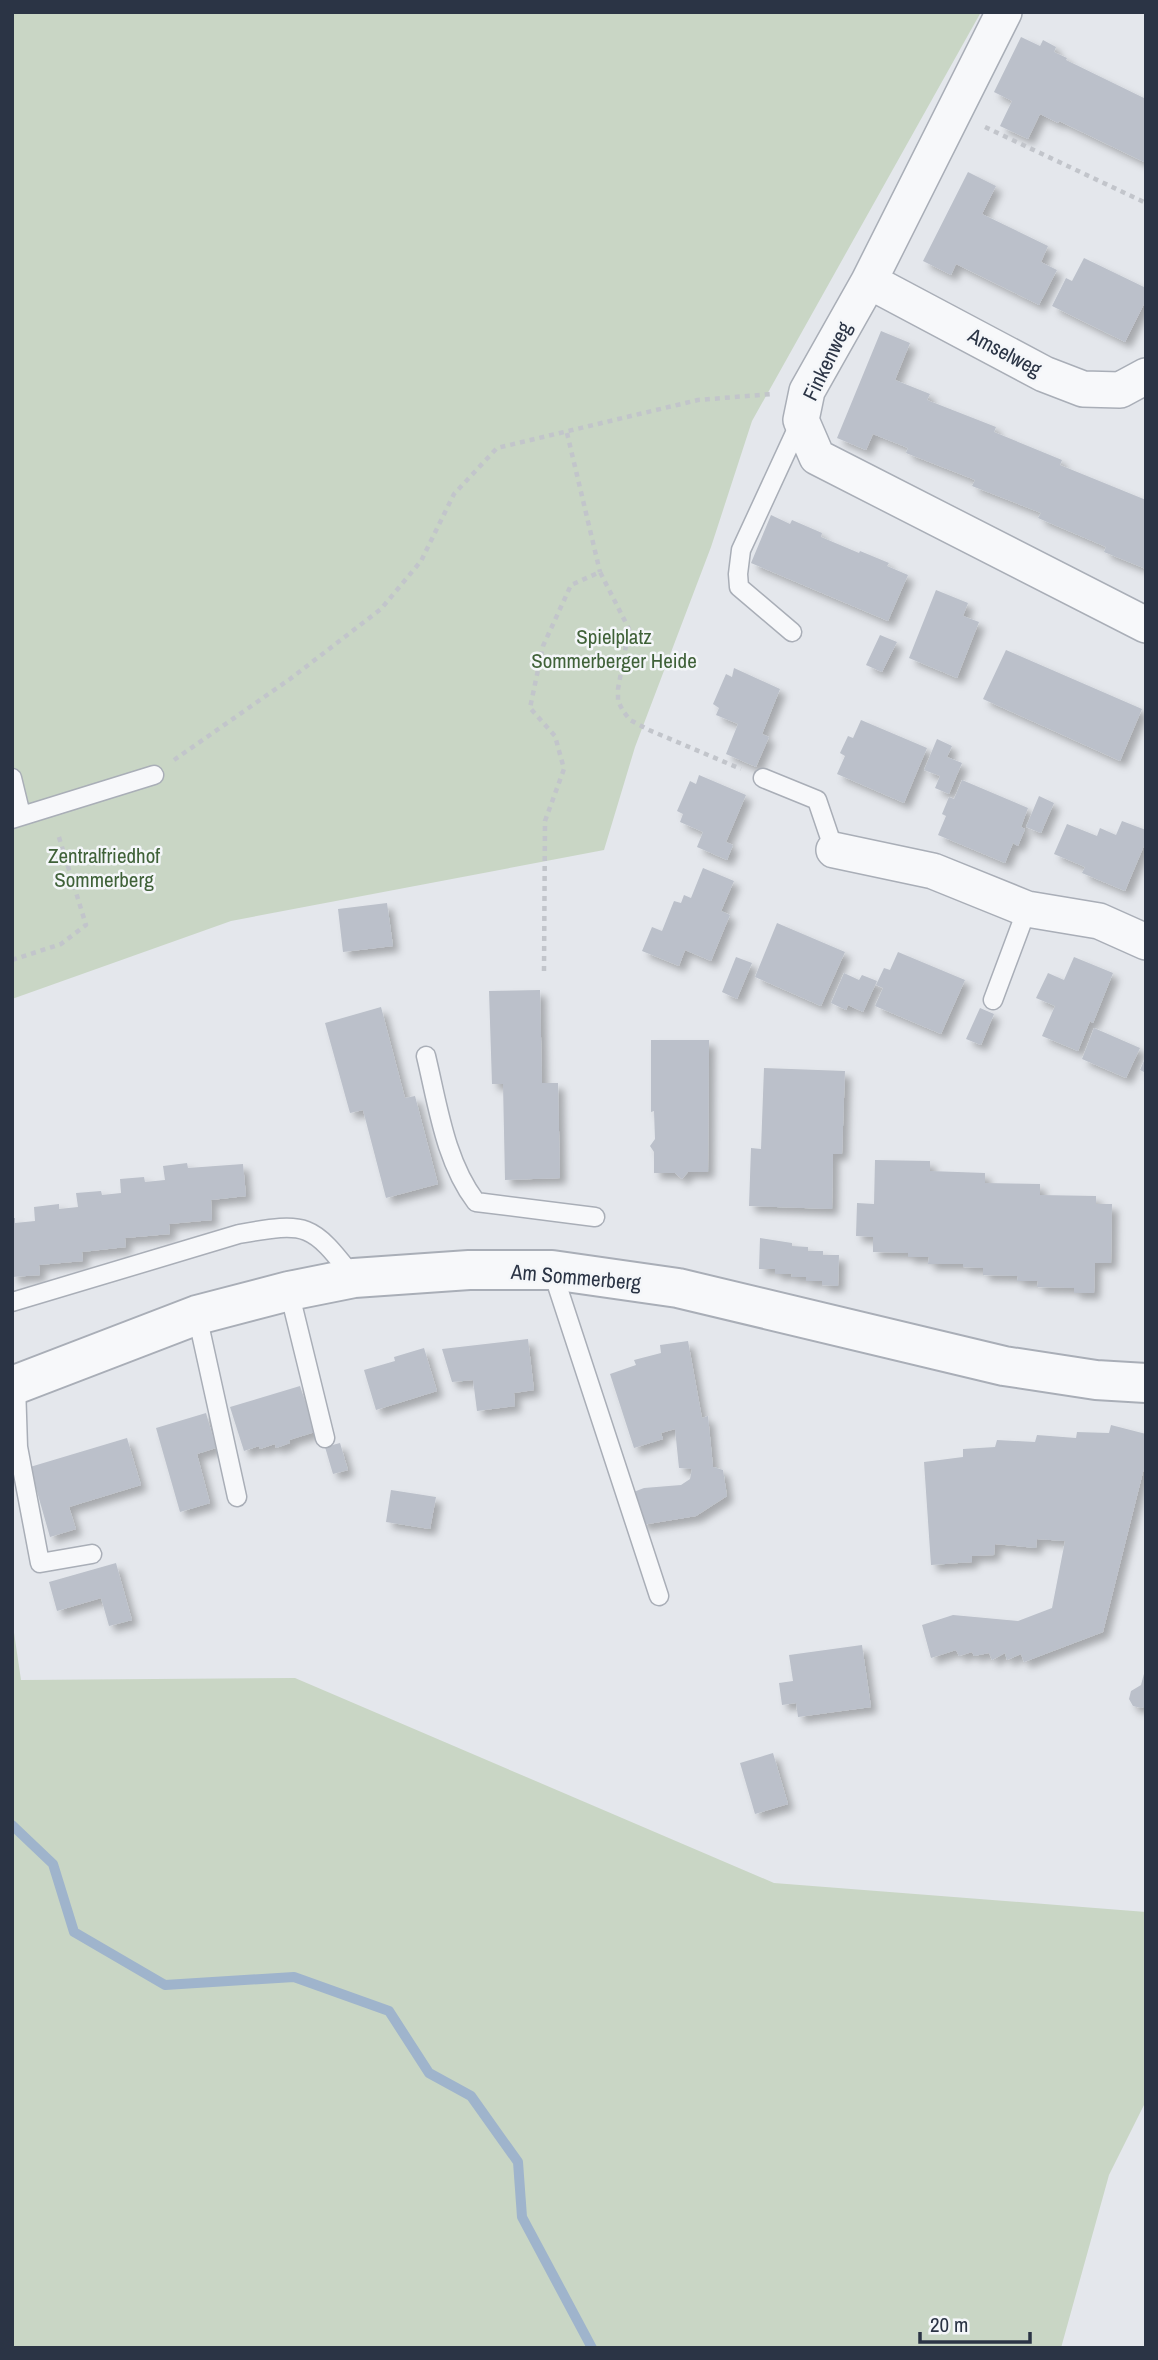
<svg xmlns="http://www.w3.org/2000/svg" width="1158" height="2360" viewBox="0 0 1158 2360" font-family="'Archivo Narrow',sans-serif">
  <defs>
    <filter id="shadow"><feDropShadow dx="6" dy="6" stdDeviation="3.5" flood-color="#0004"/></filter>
  </defs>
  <rect width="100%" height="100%" fill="#e4e7ec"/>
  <path fill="#c9d6c5" d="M12,12h969l-229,409 -41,126 -76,200 -31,103 -373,71 -219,78z
    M12,1619l9,61 274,-2 479,205 372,29v189l-37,74 -48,173h-1049z"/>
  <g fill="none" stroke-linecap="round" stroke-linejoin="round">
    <path stroke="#9fb4cc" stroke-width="10" d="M12,1825l41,39 21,68 91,53 129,-8 95,34 40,62 42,23 47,66 4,55 70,131"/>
  </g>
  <path fill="#bbc0ca" filter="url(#shadow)" d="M1021,37l19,9 3,-6 13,7 -2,5 13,6 -1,2 80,39v64l-87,-42 -1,2 -18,-9 -12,25 -28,-13 12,-25 -18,-9z
    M968,172l28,14 -14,28 66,32 -7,16 16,8 -18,35 -83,-41 -5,11 -28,-14z
    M1084,258l62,30v12l-21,42 -73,-36 14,-28 6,3z
    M881,331l29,12 -15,37 35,14 -3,6 69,27 -2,5 68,28 -2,5 86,35v69l-42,-17 2,-5 -68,-29 3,-5 -69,-27 3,-6 -69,-27 2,-5 -35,-14 -7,16 -29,-12z
    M771,515l19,9 2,-4 30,13 -1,4 38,16 1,-2 29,12 -2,3 21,9 -20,46 -137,-58z
    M936,590l32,13 -5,13 16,6 -22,56 -48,-20z
    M880,635l17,7 -15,30 -16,-7z
    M1006,650l136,59 -22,52 -137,-62z
    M734,668l46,21 -18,45 7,3 -13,30 -30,-13 12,-30 -22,-9 3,-7 -6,-4 13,-30 6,3z
    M861,720l66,28 -23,55 -67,-29 8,-18 -5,-3 8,-17 5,2z
    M937,739l15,7 -5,11 15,6 -13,31 -14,-6 5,-12 -16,-6z
    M699,775l47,20 -20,47 7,3 -6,15 -30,-13 6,-15 -23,-10 3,-8 -6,-3 13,-30 6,3z
    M962,780l66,28 -7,19 4,2 -7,17 -5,-3 -8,20 -67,-28 8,-19 -4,-2 7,-17 5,2z
    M1039,796l15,7 -13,30 -15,-6z
    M1122,821l24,9v11l-21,50 -43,-18 3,-6 -31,-13 13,-30 30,12 3,-8 16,7z
    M703,868l31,13 -13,30 9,4 -19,46 -26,-11 -6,16 -37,-15 10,-24 10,4 12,-30 7,2 3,-8 7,3z
    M387,903l6,43 -50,6 -5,-43z
    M777,923l68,29 -24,54 -66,-29z
    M898,952l67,28 -24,54 -66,-28 8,-18 -7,-3 8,-17 6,2z
    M736,957l16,6 -15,36 -15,-7z
    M1074,957l39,16 -20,50 -3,-2 -12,30 -36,-15 13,-30 -19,-8 12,-25 16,7z
    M844,973l15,7 3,-5 15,6 -14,31 -15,-7 -2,5 -15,-7z
    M540,990l2,93h16l2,95 -55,2 -2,-96h-11l-3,-93z
    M381,1007l24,91 10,-2 23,88 -52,14 -23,-88 -13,3 -25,-90z
    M980,1008l14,6 -13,31 -15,-6z
    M1094,1028l46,20 -14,30 -44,-19z
    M651,1040h58l-1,132h-20l-6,7 -7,-6h-21v-21l-4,-6 5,-7 -1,-28 -3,1z
    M1146,1056v17l-6,-3z
    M764,1068l81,3 -3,83h-9l-1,55 -83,-3 2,-58 10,1z
    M875,1160l55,1v10l55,2v10l55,1v11l56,1v8h16l-1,59h-16l-1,30h-20v-5l-37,-1 1,-6h-21l1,-5 -35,-1v-7l-20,-1v-3h-35l1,-7h-21v-4l-35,-1v-15l-17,-1 1,-33 17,1z
    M187,1163l1,5 55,-4 3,32 -35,4 1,20 -43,4 1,10 -45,4 1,9 -44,5 1,9 -44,4 1,10 -28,2v-59h3v5l20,-2 -1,-14 25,-3v5l19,-2 -2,-14 25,-2 1,4 19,-2 -1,-14 24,-2 1,5 20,-2 -2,-14z
    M760,1238l32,5v3l16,1v4h15v4h16l-1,31 -16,-1v-4h-16v-4h-15l1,-3h-17v-5h-16z
    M528,1339l6,51 -20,3 1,13 -38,5 -4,-31 -21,2 -10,-33z
    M688,1341l14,77 6,-2 5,51 10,3 4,26 -31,20 -54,9 -11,-32 13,-5 37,-3 9,-6 2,-10 -13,-1 -4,-39 -14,4 2,6 -29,9 -24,-74 26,-9 -2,-5 27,-7 -1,-8z
    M424,1348l13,43 -61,19 -12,-40 31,-9 -1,-4z
    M300,1386l15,46 -26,8 1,3 -14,5 -1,-4 -15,5 -1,-3 -15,5 -14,-44z
    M206,1413l10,35 -19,6 13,49 -30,9 -24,-84z
    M1111,1425l35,9v26l-43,172 -79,30 -3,-8 -14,6 -2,-7 -13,7 -3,-7 -15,3 -2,-4 -13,4 -3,-6 -25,8 -9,-33 31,-10 65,6 34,-13 13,-67 -28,-2 -1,9 -41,-4 -1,11 -22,1v6l-41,3 -7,-103 39,-5v-8l32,-2 2,-7 38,2 2,-7 39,3 1,-6 32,1z
    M127,1438l14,47 -72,22 7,22 -26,8 -20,-70z
    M340,1443l8,27 -15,4 -8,-27z
    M391,1490l45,7 -6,32 -44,-7z
    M116,1563l16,57 -23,6 -8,-28 -44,13 -8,-29z
    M862,1645l9,62 -73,10 -2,-14 -14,2 -3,-22 14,-2 -4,-26z
    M1145,1670l1,36 -5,2 -8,-2 -4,-7 2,-8 10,-6z
    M773,1753l15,51 -33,10 -15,-51z"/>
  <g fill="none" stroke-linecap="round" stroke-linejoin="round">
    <g stroke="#a9aeb7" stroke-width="21">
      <path id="service" d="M792,632l-53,-45 -1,-13 3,-24 60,-130
        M12,778l9,37
        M763,778l54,22 17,50
        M12,819l142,-44
        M993,1000l34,-91
        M426,1056c12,50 19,105 50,146l119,15
        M552,1270l107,326
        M289,1291l36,147
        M12,1302l227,-68c69,-12 72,-11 115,44
        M197,1315l40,182
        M16,1385l2,62 22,116 52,-9"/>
    </g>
    <g stroke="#a9aeb7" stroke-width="38">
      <path id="minor" d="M1004,12l-135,269 -62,110 -6,29 16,37 329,168
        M869,281l175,93 39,15 37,1 26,-14
        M834,850l99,21 94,38 72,12 47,21"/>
    </g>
    <g stroke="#a9aeb7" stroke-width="42">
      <path id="tertiary" d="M12,1386l185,-71 92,-24 65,-13 115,-8h83l126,18 326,78 92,14 50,3"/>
    </g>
    <path stroke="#c2c5cb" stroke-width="4.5" stroke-dasharray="5 5" stroke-linecap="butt" d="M985,127l161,76
      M567,433l33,139
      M174,760l116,-81 91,-70 40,-48 33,-67 43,-46 201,-48 74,-6
      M12,960l49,-16 25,-19 -28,-91
      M544,971l1,-150 19,-52 -9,-33 -25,-28 13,-62 28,-61 29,-13 29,57 -11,60v12l5,10 7,9 19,10 92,39"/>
    <use href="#service" stroke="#f7f8fa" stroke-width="18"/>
    <use href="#minor" stroke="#f7f8fa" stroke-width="35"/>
    <use href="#tertiary" stroke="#f7f8fa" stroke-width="38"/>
  </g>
  <g text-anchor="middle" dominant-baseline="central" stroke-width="5" stroke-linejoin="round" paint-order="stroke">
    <g font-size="21" fill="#2b3445" stroke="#f4f6f9">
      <text transform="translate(1005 352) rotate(28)">Amselweg</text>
      <text transform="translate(827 361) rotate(-64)">Finkenweg</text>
      <text transform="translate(576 1277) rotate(5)">Am Sommerberg</text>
    </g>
    <g font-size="21" fill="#3f6138" stroke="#f4f6f9">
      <text x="614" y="636">Spielplatz<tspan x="614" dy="24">Sommerberger Heide</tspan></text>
      <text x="104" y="855">Zentralfriedhof<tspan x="104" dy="24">Sommerberg</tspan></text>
    </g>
  </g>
  <rect width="1158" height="2360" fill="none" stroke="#2b3445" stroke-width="28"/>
  <path d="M920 2332v10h110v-10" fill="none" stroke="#2b3445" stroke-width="3.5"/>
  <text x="930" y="2332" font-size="21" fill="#2b3445" stroke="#f4f6f9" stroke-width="5" paint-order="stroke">20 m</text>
</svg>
